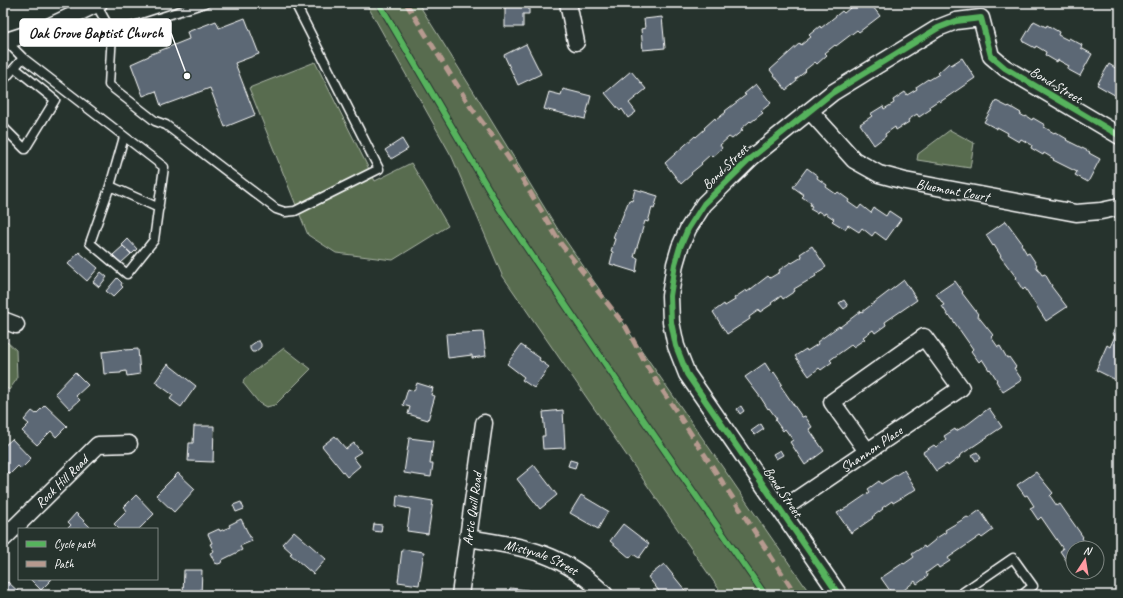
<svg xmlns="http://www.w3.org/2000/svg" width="1123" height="598" viewBox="0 0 1123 598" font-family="Caveat,sans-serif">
  <rect width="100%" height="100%" fill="#26332d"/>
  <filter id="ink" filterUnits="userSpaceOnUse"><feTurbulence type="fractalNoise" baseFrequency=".025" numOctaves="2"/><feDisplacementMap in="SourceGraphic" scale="8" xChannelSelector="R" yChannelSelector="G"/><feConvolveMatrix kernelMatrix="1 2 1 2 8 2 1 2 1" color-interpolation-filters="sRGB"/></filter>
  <g filter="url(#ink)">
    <path fill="#586c4f" stroke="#acb6a7" d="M366,3h52l57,91 82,134 254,367h-88l-221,-320 -50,-118z
      M315,62l60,119 36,-18 37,63 -55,34 -57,-7 -28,-18 -59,-147z
      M950,130l24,13 -4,25 -53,-8 1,-6z
      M7,342l9,8 1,29 -8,11 -6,-5v-38z
      M284,348l27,21 -36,36 -9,2 -7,-4 -16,-20 1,-4z"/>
    <path fill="#5b6875" stroke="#fff" d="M505,3h24v11h-6v13h-18z
      M856,3h14l10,13 -21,16 -2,-2 -21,16 -1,-1 -10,8 2,2 -10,9 -2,-2 -10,8 1,1 -10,8 1,2 -11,9 -16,-20 30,-27 1,2 10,-8 -2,-2 11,-9 1,2 21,-17 2,2z
      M662,17l3,31 -22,2 -2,-21 4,-1 -1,-9z
      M245,18l14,36 -24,9 20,52 -30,12 -15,-39 -49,18 -5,-15 -13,5 -12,-32 18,-8v-1l40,-16 -2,-7 29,-11 3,7z
      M1034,21l12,6 1,-2 12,7 -1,3 10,5 1,-2 13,7 -1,3 11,6 -12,22 -13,-7 2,-3 -11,-6 -1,2 -12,-7 1,-3 -10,-6 -1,2 -13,-7z
      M526,44l15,30 -23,11 -14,-30z
      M962,58l13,20 -35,24 -1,-2 -9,6 1,3 -12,8 -2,-3 -9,6 1,2 -13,8 -1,-3 -10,7 1,2 -12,9 -14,-21 12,-8 -2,-2 13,-8 1,3 10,-6 -1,-3 12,-8 2,3 10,-6 -1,-2 12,-8 1,1 10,-6 -1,-1 11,-10 2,2z
      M1109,64l11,7v27l-23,-13z
      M631,71l15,18 -17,14 7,9 -8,6 -6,-9 -2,2 -15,-18z
      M756,84l15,19 -10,8 2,2 -12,9 -1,-1 -9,8 2,1 -11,9 -3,-2 -9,8 2,3 -10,9 -2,-2 -9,8 1,1 -11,9 1,1 -11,10 -16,-21 30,-27 1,1 9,-8 -1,-1 11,-10 1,2 10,-8 -1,-1 21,-16 -2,-1z
      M563,89l28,7 -6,23 -41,-10 5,-17 12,3z
      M996,101l12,6 1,-1 12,7 -1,1 5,3 1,-1 6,4 1,-2 12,7 -1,2 10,6 1,-1 12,7 -1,1 24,12 -1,1 11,6 -12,23 -13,-7 2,-3 -24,-12 1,-1 -10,-6 -1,2 -12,-7 1,-3 -11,-6 -2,3 -12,-7 1,-2 -11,-6v2l-13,-7z
      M402,139l6,10 -17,10 -6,-9z
      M807,168l11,8 -1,2 10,7 -1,2 10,7 2,-2 11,8 -1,2 10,7 3,-4 10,8 3,-5 12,8 3,-5 12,8 -15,21 -11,-8 -3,4 -10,-8 -3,4 -11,-7 -3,4 -13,-8 2,-2 -9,-6 -1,2 -6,-4 -1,2 -7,-4 2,-3 -2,-1 1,-2 -9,-6 2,-2 -11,-8z
      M635,189l23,7 -4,13 -2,-1 -4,14 -3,-1 -11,36 4,1 -2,14 -26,-8 3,-12 -2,-1 4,-12 -2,-1 5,-14 1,1 10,-25 3,1z
      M1006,221l16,22 -1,1 6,10 2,-1 8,12 -1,1 6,9 3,-1 7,12h-1l16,21 -21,14 -21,-33 -2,2 -8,-12 1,-1 -16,-21h1l-7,-11 -1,1 -7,-11z
      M128,239l9,10 -5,5 -10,-9z
      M123,246l8,8 -10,9 -8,-8z
      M812,246l14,21 -11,7 1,2 -22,13 1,2 -12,8 -2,-3 -10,7 1,1 -12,8 -1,-2 -10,7 1,2 -23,15 -14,-22 11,-8 1,2 10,-6 -1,-2 12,-8 1,2 21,-16 2,2 10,-6 -1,-2 12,-8 1,1 10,-6 -2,-3z
      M79,252l19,16 -11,13 -19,-17z
      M101,272l6,5 -8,10 -6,-5z
      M117,278l5,5 -1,2 2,2 -10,10 -7,-6z
      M904,280l13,20 -32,22 1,3 -11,8 -2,-3 -10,7 2,2 -12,8 -2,-2 -21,15 2,2 -11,8 -2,-2 -10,8 -14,-20 11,-7 1,2 11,-7 -1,-2 22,-16 1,1 21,-16 1,1z
      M955,281l8,11 -1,1 16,21 -1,1 16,20 -2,2 7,10 2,-1 7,12 2,-1 7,10 -2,1 8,12 -19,12 -7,-11 1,-1 -7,-11 -1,1 -7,-11 -3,3 -8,-11 2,-2 -23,-33 -1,1 -7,-11 2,-1 -8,-11z
      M844,300l4,6 -4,3 -5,-6z
      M1119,321l1,1v55l-2,4 -22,-11 11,-25 3,2 5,-11 -3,-2z
      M483,332l3,24 -14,2v-3l-24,3 -2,-24z
      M257,341h2l2,3v3l-6,5h-3l-2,-3v-3z
      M521,345l19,13 -1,2 10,7 -15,21 -12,-8 2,-3 -17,-13z
      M125,349v1l13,-1 2,25 -13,2 -1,-5 -5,1v1l-17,1 -2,-22z
      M765,363l7,11 2,-2 8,12 -2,1 22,32 3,-1 7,11 -3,2 15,22 -19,14 -15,-23 3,-2 -8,-11 -2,2 -8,-11 2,-1 -8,-11 -1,1 -7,-11 -16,-21z
      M168,364l28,22 -15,21 -11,-8 3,-4 -18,-13z
      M75,372l13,13 -12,11 4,4 -10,9 -15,-16z
      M417,383l16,5 -2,7 4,1 -7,24 -20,-6 2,-7 -7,-2 5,-16 6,2z
      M45,405l22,21 -11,11 -5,-6 -14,14 -15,-14 7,-7 -5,-4 8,-9 4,3z
      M741,406l3,5 -4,3 -3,-5z
      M989,408l13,19 -43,29 1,1 -12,9 -1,-2 -11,7 -13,-19 11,-7 2,2 10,-8 -2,-3 11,-7 1,2 12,-7z
      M563,410l2,38 -22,1 -1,-13h3l-2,-24z
      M761,424l3,5 -9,6 -4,-4z
      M194,426h20l-1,36 -25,-1 1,-18h4z
      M335,436l11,13 8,-6 7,9 -8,5 7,9 -13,11 -25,-31z
      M409,438l24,3 -3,23h3l-2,13 -27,-4z
      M12,439l19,20 -10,10 -3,-3 -8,8 -2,-2 -5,5v-30z
      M780,450l3,5 -7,4 -3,-5z
      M977,452l4,6 -5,3 -4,-6z
      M570,460l7,2 -2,6 -7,-2z
      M534,465l23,30 -17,14 -23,-30z
      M904,470l12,19 -11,7 -12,7 -1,-2 -10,7 1,1 -11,8 1,1 -22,15 -14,-20 11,-6 22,-15 -2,-3 11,-8 2,3z
      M1036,472l17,21 -3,3 7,10 3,-2 23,33 -1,1 6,10h2h-17v16l-2,-3 -3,2 -8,-12 3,-2 -22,-32 -3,3 -8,-12 4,-2 -7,-11 -2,1 -8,-11z
      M178,473l17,16 -21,23 -18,-17z
      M136,495l18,19 -15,15h-20l-5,-5 13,-13 -3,-4z
      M397,495l36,6 -5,33 -21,-3 3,-22 -14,-3z
      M581,495l27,16 -10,18 -28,-16z
      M241,502l3,7 -8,3 -3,-7z
      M980,510l13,20 -11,8 -2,-2 -32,22 2,3 -11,7 -2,-3 -11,8 2,3 -11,8 -2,-3 -17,14h-5l-12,-17 22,-15 1,1 10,-7 -2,-3 12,-8 1,2 10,-8v-1l11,-7 -1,-2 22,-13 2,1z
      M76,513l16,16h-25l4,-4 -3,-3z
      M241,519l11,22 -12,5 2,4 -20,10 -1,3 -3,1 -3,-1 -5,-10 4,-2 -4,-7 2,-1 -4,-9 11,-5 1,2 10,-4 -1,-2z
      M374,524l8,1 -1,7 -8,-1z
      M623,524l26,20 -10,14 -6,-4 -3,4 -20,-17z
      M294,531l32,28 -13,15 -23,-20 2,-1 -10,-9z
      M402,549l22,3 -5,33 -21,-3z
      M664,564l21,26 -7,5h-16l-14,-18z
      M184,570h18l-1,25h-18z
      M30,579h22l-11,11z
      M8,582l14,13h-19v-9z
      M510,588l18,2 -1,5h-19z
      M332,590v5h-16v-4z"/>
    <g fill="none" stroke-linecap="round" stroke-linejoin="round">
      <g stroke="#fff" stroke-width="11">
        <path id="lane" d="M96,4l16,29 -3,52 46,36 11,4 110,84 9,3 10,-1 84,-42 -84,-166
          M112,33l93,-30
          M23,58l141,109 -10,73 -27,34 -37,-31 20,-57 14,-49
          M3,81l20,-23 -17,-17
          M3,127l22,22 30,-49 -40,-32
          M110,186l49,22
          M959,595l54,-37 20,28 -11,9"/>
      </g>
      <g stroke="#fff" stroke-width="19">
        <g id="street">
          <path d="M568,3l8,39"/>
          <path d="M3,41h3l40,-13 53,-25"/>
          <path id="s1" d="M810,111l44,49 25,14 26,7 171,32 25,-2 19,-4"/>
          <path d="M3,320l13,5"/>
          <path id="s2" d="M781,510l180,-122 -37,-51 -92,65 35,49"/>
          <path id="s3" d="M468,538c56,9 95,14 137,57"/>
          <path id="s4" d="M3,539l95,-94 31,-1"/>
          <path id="s5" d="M460,595l24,-172"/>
          <path d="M839,595l-152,-221 -11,-28 -5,-24 -1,-26 5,-32 5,-17 8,-18 16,-25 48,-47 80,-64 106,-65 18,-7 25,-3 10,38 14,12 115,68"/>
        </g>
      </g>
      <use href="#lane" stroke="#26332d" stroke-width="8"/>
      <use href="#street" stroke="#26332d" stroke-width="16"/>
      <path stroke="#b69a8f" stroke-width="5" stroke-dasharray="10 5" stroke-linecap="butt" d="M406,3l64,103 33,44 17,25 41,69 65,83 22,41 148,227"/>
      <g stroke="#26332d" stroke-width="8">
        <path id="cycleway" d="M379,3l120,204 137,202 129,186
          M839,595l-152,-221 -11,-28 -5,-24 -1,-26 5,-32 5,-17 8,-18 16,-25 48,-47 80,-64 106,-65 18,-7 25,-3 10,38 14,12 115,68"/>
      </g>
      <use href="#cycleway" stroke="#56b35d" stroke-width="6"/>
    </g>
  </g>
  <g text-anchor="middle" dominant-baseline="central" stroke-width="3" stroke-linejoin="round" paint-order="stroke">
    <g font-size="14" fill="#fff" stroke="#26332d">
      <text transform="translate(1056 85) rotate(31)">Bond Street</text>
      <text transform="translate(725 167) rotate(-44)">Bond Street</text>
      <text stroke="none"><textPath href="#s1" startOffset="170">Bluemont Court</textPath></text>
      <text stroke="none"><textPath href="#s2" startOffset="109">Shannon Place</textPath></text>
      <text stroke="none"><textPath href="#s4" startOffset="82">Rock Hill Road</textPath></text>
      <text transform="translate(783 492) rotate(56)">Bond Street</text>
      <text stroke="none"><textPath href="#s5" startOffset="87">Artic Quill Road</textPath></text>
      <text stroke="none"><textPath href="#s3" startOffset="76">Mistyvale Street</textPath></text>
    </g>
  </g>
  <path fill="none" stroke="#fff" stroke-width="1.5" d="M187 76L171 33"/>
  <circle fill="#fff" stroke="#26332d" stroke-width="1.5" cx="187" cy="76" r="4"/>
  <rect fill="#fff" stroke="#fff" stroke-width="1.5" x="20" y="19" width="151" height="27" rx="4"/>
  <g font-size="15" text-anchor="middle" font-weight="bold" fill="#111">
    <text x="96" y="38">Oak Grove Baptist Church</text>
  </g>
  <rect width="1123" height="598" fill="none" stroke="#26332d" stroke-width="16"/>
  <rect x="8" y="8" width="1107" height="582" fill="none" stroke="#fff" stroke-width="1.5" filter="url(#ink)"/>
  <rect x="18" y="528" width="140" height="52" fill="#26332d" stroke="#7d8581"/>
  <rect x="26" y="541" width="20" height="6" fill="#56b35d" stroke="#7d8581"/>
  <text x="54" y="548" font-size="12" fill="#ffffff">Cycle path</text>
  <rect x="26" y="561" width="20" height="6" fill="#b69a8f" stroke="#7d8581"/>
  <text x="54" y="568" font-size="12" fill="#ffffff">Path</text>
  <g transform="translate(1085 560) rotate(12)"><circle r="19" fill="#26332d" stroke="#7d8581"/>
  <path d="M0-3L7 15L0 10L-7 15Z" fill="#ff9aa2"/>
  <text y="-6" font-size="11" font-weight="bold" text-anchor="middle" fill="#ffffff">N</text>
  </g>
</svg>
